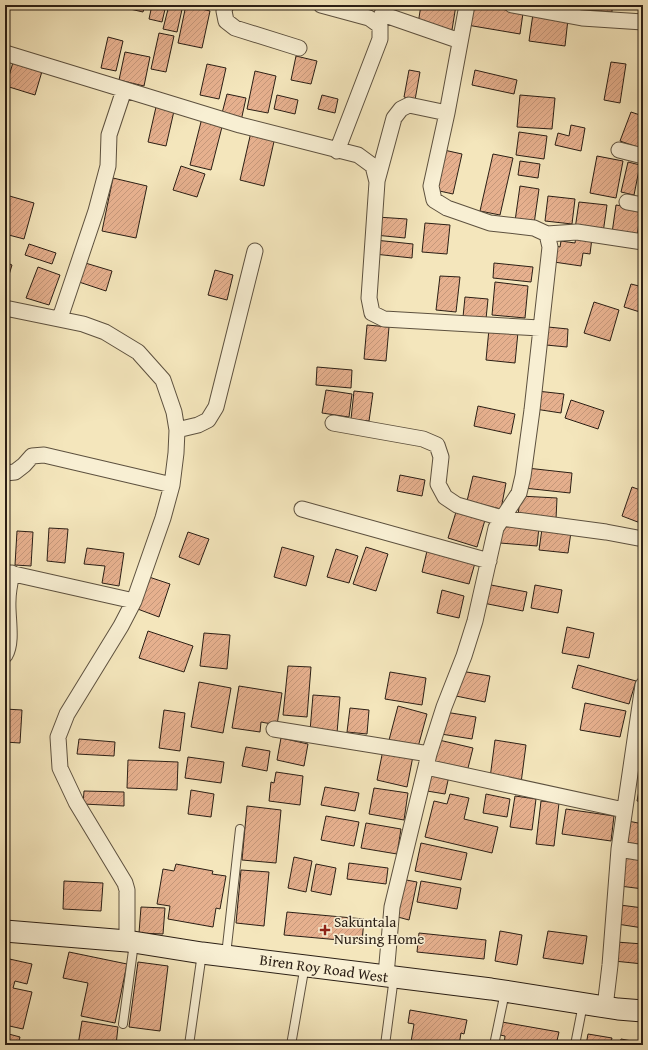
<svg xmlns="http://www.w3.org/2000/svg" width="648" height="1050" viewBox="0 0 648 1050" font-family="'Gentium Book Plus',serif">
  <defs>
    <pattern id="building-hatch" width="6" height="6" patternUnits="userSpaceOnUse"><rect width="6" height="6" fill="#e6b08e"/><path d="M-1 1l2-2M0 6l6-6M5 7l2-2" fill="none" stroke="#c5977a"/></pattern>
  </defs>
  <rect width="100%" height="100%" fill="#f4e6bc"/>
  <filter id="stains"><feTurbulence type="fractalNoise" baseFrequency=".005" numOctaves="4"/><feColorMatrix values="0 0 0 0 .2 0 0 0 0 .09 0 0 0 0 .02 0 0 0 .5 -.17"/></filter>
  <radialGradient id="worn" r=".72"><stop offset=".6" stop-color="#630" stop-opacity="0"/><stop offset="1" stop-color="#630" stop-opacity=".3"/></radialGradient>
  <path fill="url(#building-hatch)" stroke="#2b1f15" d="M108,5h20l-1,4z
    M131,5h14l-2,7 -13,-3z
    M152,5h14l-4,17 -13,-3z
    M169,5h14l-6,27 -14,-3z
    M186,5l24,6 -8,37 -24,-5z
    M421,5h35l-4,25 -34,-6z
    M470,5h9l44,8 -3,21 -53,-9z
    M586,5h26v7l-26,-2z
    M533,14l35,5 -3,27 -36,-5z
    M159,33l15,3 -8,36 -15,-3z
    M108,37l15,4 -7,30 -15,-3z
    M125,52l25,5 -6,29 -25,-6z
    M296,56l21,5 -6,23 -20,-4z
    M14,59l29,9 -8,27 -29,-9z
    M611,62l15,2 -6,39 -16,-3z
    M207,64l19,4 -7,31 -19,-4z
    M409,70l11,2 -5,28 -11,-3z
    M475,70l42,10 -3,14 -42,-9z
    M255,71l21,5 -8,37 -21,-4z
    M227,94l19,4 -5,23 -20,-4z
    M277,95l21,5 -3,14 -21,-5z
    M322,95l16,4 -3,14 -17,-4z
    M520,95l35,3 -3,31 -35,-2z
    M156,107l18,4 -8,35 -18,-4z
    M631,112l12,4v33l-23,-8z
    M202,118l21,5 -12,47 -21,-5z
    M571,125l14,3 -4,23 -26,-6 3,-12 11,3z
    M251,132l24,5 -11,49 -24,-6z
    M519,132l28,4 -3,23 -28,-4z
    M444,150l18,4 -9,40 -18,-4z
    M493,154l20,4 -13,57 -20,-4z
    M597,156l26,5 -7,37 -26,-5z
    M520,161l20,3 -2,14 -20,-3z
    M628,162l12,3 -6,30 -13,-3z
    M181,166l24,8 -8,23 -24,-7z
    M643,177v26l-6,-1z
    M113,178l34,8 -11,52 -34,-7z
    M520,186l19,3 -5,35 -19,-3z
    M6,195l28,8 -10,36 -19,-5z
    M548,196l27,3 -3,25 -27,-3z
    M579,202l28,3 -4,28 -28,-4z
    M616,205l25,4 -4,28 -25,-4z
    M377,217l30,2 -2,19 -30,-3z
    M425,223l25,2 -3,29 -25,-2z
    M576,236l16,2 -2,16 -7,-1 -2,13 -27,-4 2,-16 4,1 1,-6 14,2z
    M375,240l38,4 -1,14 -38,-4z
    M29,244l27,9 -4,11 -27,-9z
    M5,262l7,3 -7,23z
    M82,262l30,9 -6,20 -30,-10z
    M494,263l39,4 -2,15 -38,-4z
    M38,267l22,8 -11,30 -23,-7z
    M215,270l18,5 -6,25 -19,-5z
    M440,276l20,1 -4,35 -20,-2z
    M495,282l33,4 -3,32 -33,-3z
    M631,284l12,3v26l-19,-6z
    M465,297l23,2 -2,20 -23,-2z
    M594,302l25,8 -9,31 -26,-8z
    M367,325l22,2 -3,34 -22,-2z
    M548,327l20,2 -1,18 -21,-2z
    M489,329l29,3 -3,31 -29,-3z
    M317,367l35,3 -1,18 -35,-3z
    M326,390l26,4 -3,23 -27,-4z
    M354,391l19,2 -4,28 -18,-2z
    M537,391l27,3 -3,19 -26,-4z
    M571,400l33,11 -6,18 -33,-11z
    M478,406l37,8 -4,20 -37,-8z
    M527,468l45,5 -2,20 -46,-5z
    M400,475l25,5 -3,16 -25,-5z
    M473,476l33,7 -5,26 -34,-8z
    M632,487l11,4v33l-21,-8z
    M520,496l37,2 -1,21 -38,-2z
    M456,512l29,8 -8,27 -29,-9z
    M501,524l38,3 -2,19 -37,-3z
    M49,528l19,1 -3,34 -18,-2z
    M542,529l29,3 -3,21 -29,-3z
    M17,531l16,1 -2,34 -16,-1z
    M188,532l21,7 -10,26 -20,-8z
    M282,547l32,9 -8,30 -32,-9z
    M366,547l22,7 -12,37 -23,-7z
    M87,548l37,5 -5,33 -17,-3 3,-17 -21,-2z
    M336,549l22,7 -9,27 -22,-6z
    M427,551l48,12 -6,21 -47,-12z
    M146,576l24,8 -11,33 -24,-9z
    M486,584l41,8 -4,19 -40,-8z
    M535,585l27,5 -4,23 -27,-5z
    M442,590l22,6 -5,22 -22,-5z
    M567,627l27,6 -5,25 -27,-5z
    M148,631l45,15 -9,26 -45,-14z
    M204,633l26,2 -3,34 -27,-3z
    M578,665l58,16 -7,23 -57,-16z
    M288,666l23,1 -4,50 -24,-2z
    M461,671l29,5 -5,26 -29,-6z
    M390,672l36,6 -4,27 -37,-6z
    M199,682l32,6 -8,45 -32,-6z
    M239,686l43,7 -5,32 -16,-3 -1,10 -28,-4z
    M313,695l27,2 -3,36 -27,-2z
    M585,703l41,8 -6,26 -40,-7z
    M398,706l29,8 -9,33 -29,-7z
    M350,708l19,2 -2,24 -20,-2z
    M5,709l17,1 -2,33 -15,-1z
    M164,710l21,3 -5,38 -21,-3z
    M445,712l31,5 -4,22 -31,-5z
    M281,738l27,6 -4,22 -27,-6z
    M79,739l36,3 -1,14 -37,-2z
    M439,740l34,8 -6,24 -34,-9z
    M495,740l31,5 -5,38 -31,-5z
    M246,747l24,4 -3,20 -25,-5z
    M383,750l30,6 -6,31 -30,-7z
    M188,757l36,5 -3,21 -36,-5z
    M128,760l50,2 -1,28 -50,-2z
    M276,772l27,4 -3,29 -31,-4 2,-19 3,1z
    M430,772l19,4 -4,18 -18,-3z
    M642,775l1,1v26l-6,-1z
    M325,787l34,6 -4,18 -34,-6z
    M374,788l34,5 -4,27 -35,-6z
    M191,790l23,4 -3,23 -23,-3z
    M84,791l40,1v14l-41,-2z
    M450,794l19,4 -5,21 34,8 -6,26 -67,-16 9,-36 13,3z
    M486,794l24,5 -3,18 -24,-4z
    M515,796l21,3 -4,31 -22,-3z
    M541,801l18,2 -5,43 -18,-2z
    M247,806l34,4 -5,53 -34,-3z
    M566,809l48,7 -3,25 -49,-7z
    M326,816l33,6 -5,24 -33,-6z
    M628,821l15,3v21l-19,-3z
    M366,823l35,6 -4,25 -36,-6z
    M421,843l46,10 -6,27 -46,-9z
    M624,854l19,3v32l-23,-3z
    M294,857l18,4 -6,31 -18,-4z
    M349,863l39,5 -2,16 -39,-5z
    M176,864l37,7 -1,3 14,2 -6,33 -4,-1 -3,19 -45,-8 2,-13 -13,-2 6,-35 11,2z
    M316,864l20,4 -5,27 -20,-4z
    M241,870l28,2 -5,54 -28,-3z
    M401,879l16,3 -8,38 -15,-4z
    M64,881l39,2 -2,28 -38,-2z
    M421,881l40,7 -4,21 -40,-7z
    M620,905l23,3v20l-26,-4z
    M141,907l24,1 -2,26 -24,-1z
    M287,912l77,7 -2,23 -78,-7z
    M500,931l22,4 -5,30 -22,-4z
    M548,931l39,5 -4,28 -40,-6z
    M419,933l67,7 -2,19 -67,-7z
    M616,942l27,2v20l-29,-3z
    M69,952l58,12 -12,59 -34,-7 7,-33 -25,-5z
    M5,958l27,6 -5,20 -12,-3 -2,7 19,4 -9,37 -18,-4z
    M138,962l30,4 -8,65 -31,-4z
    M410,1010l57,10 -3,14 -3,-1 -2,12h-21l-10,-2v2l-17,-3 3,-18 -6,-1z
    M82,1021l36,6 -2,18h-38z
    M502,1022l57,10 -3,13h-52l1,-9 -5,-1z
    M5,1033l15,4 -2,8h-13z
    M588,1034l24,4 -1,4 9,1 1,-4 22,4v2h-57z"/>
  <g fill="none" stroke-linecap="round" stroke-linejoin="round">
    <g stroke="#5d513f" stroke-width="10">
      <path id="lane" d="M226,955l14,-126
        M123,1024l11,-81
        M189,1045l13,-92
        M291,1045l14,-80
        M385,1045l9,-68
        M494,1045l11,-53
        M575,1045l8,-41"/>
    </g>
    <g stroke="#5d513f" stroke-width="17">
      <path id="street" d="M226,5l-2,6 2,10 9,7 64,20
        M321,5l48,13 11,8v13l-43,112
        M512,5l70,13 61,4
        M382,14l78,27
        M5,53l235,72 118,30 15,11 4,16 -8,116 3,15 12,6 156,9
        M619,150l24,6
        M377,181l17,-63 7,-9 8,-4 38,8
        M627,202l16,3
        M547,234l30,-2 66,10
        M5,308l78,16 22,8 33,20 25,28 11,32 3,18 -1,23 -4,32 -9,33 -29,83 -13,25 -54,88 -9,23 2,31 16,34 49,81 2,7v51
        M60,318l36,-107 12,-45 1,-31 15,-45
        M333,423l90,16 14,6 4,12 -3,27 7,13 12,8 45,13 104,14 37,7
        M177,430l21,-5 10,-5 8,-13 39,-156
        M5,473l10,-1 9,-7 8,-9 12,-1 128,30
        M302,509l187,52
        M5,572l129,29
        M5,655c8,-13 2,-39 3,-54 0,-9 2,-19 4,-28
        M274,729l155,25
        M426,767l198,43
        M619,849l24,4
        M386,975l6,-68 37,-153 15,-47 20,-51 11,-35 21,-93 23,-35 4,-17 9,-66 18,-163 -3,-13 -13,-6 -44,-5 -43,-15 -13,-8 -3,-14 16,-73 20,-108
        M605,1007l5,-42 9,-116 24,-164"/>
    </g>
    <g stroke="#2b1f15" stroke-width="23">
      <path id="secondary" d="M5,931l122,10 75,12 289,36 127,20 25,2"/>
    </g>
    <use href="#lane" stroke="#f8efd3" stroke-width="8"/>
    <use href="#street" stroke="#f8efd3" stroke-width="15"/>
    <use href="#secondary" stroke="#f8efd3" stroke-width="21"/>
  </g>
  <path fill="#8f2418" stroke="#f8efd3" stroke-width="1.5" d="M323 924h4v4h4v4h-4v4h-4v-4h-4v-4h4z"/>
  <g text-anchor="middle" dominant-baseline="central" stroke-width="3" stroke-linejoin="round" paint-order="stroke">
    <g font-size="15" fill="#2b1f15" stroke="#f8efd3" text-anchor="start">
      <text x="334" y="921">Sakuntala<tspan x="334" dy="17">Nursing Home</tspan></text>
    </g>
    <g font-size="15" fill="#2b1f15" stroke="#f8efd3">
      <text transform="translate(324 968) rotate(8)">Biren Roy Road West</text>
    </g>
  </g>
  <rect width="648" height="1050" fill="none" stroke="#f4e6bc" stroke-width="20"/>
  <rect x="6" y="6" width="636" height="1038" fill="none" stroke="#2b1f15" stroke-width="2"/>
  <rect x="10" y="10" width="628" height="1030" fill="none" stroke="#2b1f15"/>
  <rect width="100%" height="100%" filter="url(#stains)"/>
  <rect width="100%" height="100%" fill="url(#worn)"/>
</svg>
